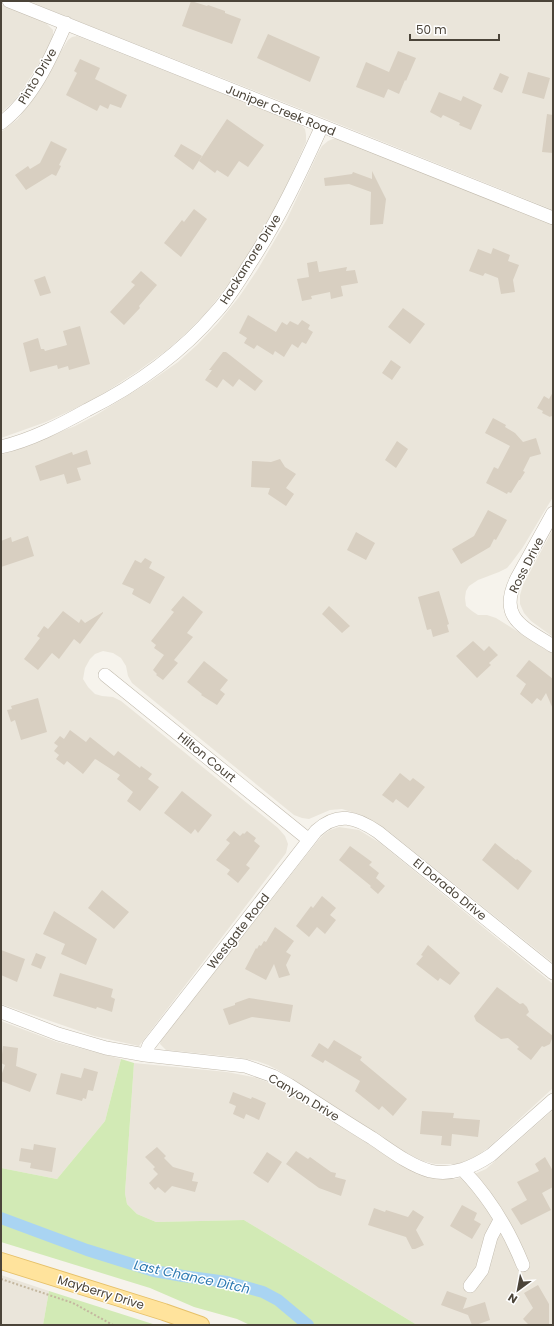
<svg xmlns="http://www.w3.org/2000/svg" width="554" height="1326" viewBox="0 0 554 1326" font-family="Poppins,sans-serif">
  <rect width="100%" height="100%" fill="#f6f3ec"/>
  <path fill="#eae5da" d="M27,1h526v209l-232,-93z
    M1,4l45,19 7,7v6l-2,8 -30,48 -7,9 -13,12z
    M77,36l223,88 5,5 1,6v7l-27,60 -32,56 -16,23 -25,32 -20,20 -19,17 -29,21 -37,24 -27,14 -28,13 -45,16v-306l17,-13 10,-14 40,-65 4,-3z
    M333,139h7l213,85v273l-30,50 -11,15 -5,6 -8,4 -21,8 -9,6 -3,5 -1,7 1,8 6,5 6,4h9l9,3 57,36v309l-166,-133 -11,-7 -18,-9 -16,-5 -12,1 -21,9 -7,-1 -8,-3 -162,-132 -4,-7 -2,-10 -5,-8 -8,-5 -10,-2 -8,3 -5,5 -5,9 -2,11 5,8 7,7 7,2 11,1 8,4 157,127 7,8 3,8 -2,9 -147,193 -45,-10 -93,-32v-549l74,-29 21,-11 52,-32 30,-21 19,-17 21,-22 21,-26 19,-28 29,-50 31,-66 4,-7 6,-5z
    M553,529v108l-22,-16 -7,-8 -4,-9v-9l3,-10z
    M339,827l20,3 21,13 173,141v104l-64,59 -12,9 -11,5 -9,3h-22l-12,-3 -13,-6 -132,-85 -10,-5 -11,-4 -22,-4 -69,-7 -6,-6 1,-5 155,-196 7,-8 7,-5z
    M1,1021l56,21 64,17 -16,62 -48,58 -56,-11z
    M134,1063l93,9 26,5 20,7 16,8 110,72 20,9 19,6h17l15,-3 16,-7 67,-59v215h-136l-173,-105 -88,2 -19,-8 -10,-10 -2,-11z
    M1,1275l48,16 -6,34h-42z"/>
  <path fill="#d2eab5" d="M121,1059l13,4 -9,130 2,11 10,10 19,8 88,-2 173,105h-167l-13,-6 -43,-12 -44,-19 -149,-46v-74l56,11 48,-58z
    M49,1291l107,34h-113z"/>
  <g fill="none" stroke-linecap="round" stroke-linejoin="round">
    <path stroke="#a9d4f2" stroke-width="12" d="M1,1218l86,32 67,21 29,5 44,6 36,10 15,8 30,25"/>
  </g>
  <path fill="#d8cfc1" d="M191,1l16,5 1,-1 17,6v2l16,6 -9,25 -50,-18z
    M268,34l52,23 -10,25 -53,-24z
    M398,51l18,7 -10,23 -1,-1 -6,14 -11,-5 -4,9 -28,-11 10,-25 23,10z
    M80,59l20,9 -5,11 32,16 -6,13 -11,-4 -2,5 -8,-4 -3,6 -31,-16 11,-22 -3,-2z
    M528,72l22,6 -6,21 -22,-6z
    M500,73l9,4 -7,16 -9,-4z
    M439,92l22,9 2,-5 19,9 -11,25 -12,-5 1,-2 -17,-8 -2,3 -11,-6z
    M547,114l6,1v38l-11,-1z
    M227,119l37,26 -16,22 -9,-6 -11,16 -11,-7 -2,3 -16,-12z
    M51,141l16,8 -8,16 2,1 -5,10 -4,-2 -26,16 -11,-15 13,-9 2,3 10,-6z
    M181,144l21,12 -9,14 -19,-14z
    M372,171l14,28 -3,25 -13,1 1,-33 -22,-8 -24,2 -1,-8 28,-4 1,-2 19,7z
    M194,209l13,10 -26,38 -17,-14 18,-23 2,2z
    M493,248l17,7 -2,6 11,4 -6,15 2,12 -14,2 -3,-16 -13,-5 -2,3 -14,-5 9,-22 13,5z
    M317,261l2,11 28,-5 -1,4 9,-1 3,13 -17,3 2,10 -12,3 -1,-7 -19,4 1,3 -10,2 -5,-22 12,-2 -2,-14z
    M141,271l16,14 -18,21 1,2 -16,17 -14,-13 25,-27 -4,-3z
    M45,276l6,17 -11,3 -6,-16z
    M403,308l22,16 -15,20 -22,-17z
    M248,315l28,17 6,-10 5,3 3,-4 8,4 4,-5 8,5 -2,4 5,3 -7,12 -4,-2 -4,6 -6,-4 -8,13 -9,-6 -2,4 -16,-10 -3,4 -10,-6 3,-5 -8,-5z
    M80,326l10,38 -21,6 -1,-4 -10,3 -1,-4 -27,7 -7,-29 15,-5 3,11h3l1,2 22,-6 -4,-14z
    M223,352h3l37,29 -8,10 -16,-12 -6,8 -10,-8 -6,9 -12,-8 7,-10h-3z
    M391,360l10,7 -9,13 -10,-7z
    M553,392v25l-2,-1 -1,1 -8,-4 1,-2 -6,-3 7,-12 5,3z
    M493,418l13,7 -1,2 10,6 8,9 13,-4 5,16 -11,3 -7,14 2,1 -5,8h-1l-8,13 -3,-1 -1,2 -21,-11 8,-16 4,2 12,-23 -25,-13z
    M397,441l11,8 -12,19 -11,-8z
    M87,450l4,14 -14,4 4,12 -14,4 -3,-10 -24,7 -5,-15 37,-14 1,3z
    M280,459l5,8 11,7 -10,14 8,6 -8,12 -18,-12 2,-6 -19,-1 1,-26 19,1z
    M488,510l19,10 -11,20 -2,-1 -4,8 -29,17 -9,-15 22,-13z
    M356,532l19,11 -9,17 -19,-10z
    M28,536l6,20 -33,11v-26l10,-4 1,5z
    M145,558l7,4 -3,6 16,9 -15,27 -18,-10 2,-5 -12,-5 13,-24 6,3z
    M439,591l10,33 -2,1 2,7 -16,5 -2,-8 -4,1 -9,-33z
    M183,596l20,16 -16,21 6,4 -19,23 4,3 -15,17 -7,-5 1,-1 -4,-4 11,-15 -10,-7 2,-3 -5,-4 23,-29 -3,-2z
    M329,606l21,20 -8,7 -20,-19z
    M63,611l16,12 2,-4 4,4 18,-11v1l-23,31 -6,-5 -15,20 -7,-6 -14,17 -14,-11 16,-21 -3,-2 7,-10 4,3z
    M473,641l11,10 5,-5 9,9 -9,8 2,2 -14,13 -21,-22z
    M529,660l24,19v30l-7,-16 -5,8 -4,-3 -5,6 -12,-10 6,-10 -10,-8z
    M204,661l24,19 -8,10 5,4 -8,11 -16,-10 1,-1 -15,-12z
    M38,698l9,34 -26,8 -6,-20 -4,2 -4,-12 5,-1 -1,-3z
    M70,730l16,12 4,-5 24,19 4,-5 22,17 1,-2 11,8 -4,5 11,8 -19,24 -13,-10 6,-9 -16,-13 3,-4 -23,-15 -2,-1 -12,15 -16,-13 -3,4 -8,-6 3,-4 -5,-4 4,-5 -4,-3 6,-7 4,3z
    M400,773l10,8 3,-3 12,9 -17,21 -12,-9 -3,4 -11,-8z
    M182,791l30,24 -14,18 -3,-4 -4,5 -27,-21z
    M234,831l6,5 3,-3 1,1 3,-3 9,7 -2,3 6,5 -14,19 4,3 -12,15 -11,-9 3,-4 -14,-10 14,-17 -4,-3z
    M495,843l21,17 1,-1 15,12 -14,19 -36,-30z
    M350,846l22,16 -3,3 10,8 -3,5 9,8 -7,8 -8,-7 1,-1 -32,-26z
    M102,890l27,22 -15,17 -26,-21z
    M322,896l14,12 -6,7 6,5 -11,14 -8,-7 -8,10 -13,-11 15,-20 2,2z
    M54,911l43,28 -11,26 -25,-11 4,-10 -22,-10z
    M275,927l19,14 -8,11 5,3 -5,10 4,10 -11,3 -5,-14 -8,16 -21,-11 11,-21 1,1 2,-4 2,1 3,-5 2,1z
    M428,945l32,28 -10,12 -10,-7 -2,3 -22,-17 7,-8 -2,-1z
    M1,950l24,9 -8,23 -16,-7z
    M36,953l10,4 -5,12 -10,-4z
    M60,973l53,16 -2,8 4,2 -3,13 -15,-5 -1,2 -43,-13z
    M497,987l23,17 3,-1 4,4 2,5 -3,3 27,21 -3,8 -6,3 -2,-1 -11,14 -14,-11 2,-2 -11,-9 -7,1 -25,-18 -2,-5z
    M249,998l44,7 -3,17 -38,-5 -23,8 -6,-16 12,-4v-2z
    M334,1040l28,17 -2,3 47,39 -14,17 -11,-10 -3,4 -24,-19 5,-10 -35,-21 -2,3 -12,-7 8,-13 9,6z
    M3,1046l15,2 -2,18 21,8 -7,18 -29,-11v-5l4,-11 -4,-2z
    M84,1068l14,4 -5,19 -5,-1 -2,9 -3,-1 -1,3 -26,-7 5,-21 20,5z
    M233,1092l18,7 1,-2 14,6 -7,17 -13,-6 -2,5 -11,-5 3,-8 -7,-3z
    M422,1111l32,2 -1,5 27,2 -2,17 -26,-3 -1,12 -10,-1 1,-9 -22,-2z
    M34,1144l22,4 -4,24 -22,-4 1,-5 -12,-2 2,-13 12,2z
    M157,1147l9,9 -2,2 9,9 21,6 -2,8 6,1 -3,10 -23,-6 -7,7 -7,-6 -3,3 -6,-7 9,-9 -5,-5 2,-2 -10,-10z
    M296,1151l12,8 2,-2 21,15 5,1 -1,4 11,3 -5,16 -22,-8 -33,-24z
    M267,1152l15,10 -14,21 -15,-10z
    M545,1157l8,14v16l-11,6 9,17 -30,15 -10,-16 16,-9 -10,-18 22,-11 -4,-7z
    M462,1205l15,8 -3,7 7,4 -9,15 -22,-13z
    M374,1208l11,4 1,-2 22,7 5,-7 11,7 -8,13 8,15 -9,4h-3l-6,-12 -38,-12z
    M538,1285l11,19v21h-20l-6,-6 10,-11 -9,-15z
    M447,1291l20,7 -4,11 22,-7 5,18 -14,5h-4l-4,-10 -27,-10z"/>
  <g fill="none" stroke-linecap="round" stroke-linejoin="round">
    <g stroke="#c2bbae" stroke-width="14">
      <path id="minor" d="M9,1l544,217
        M1,123c31,-23 50,-65 65,-100
        M1,447c30,-7 59,-22 86,-37 48,-24 94,-57 129,-98 13,-14 23,-31 33,-47 29,-44 51,-91 73,-139
        M553,513l-36,65c-20,40 6,49 36,68
        M105,675l204,165
        M1,1012l57,22 48,14 39,7 100,11 28,10 16,9c28,18 55,36 83,53 18,12 37,27 58,33 23,5 43,-4 61,-16l62,-55
        M145,1055l4,-10 167,-214c22,-20 40,-14 62,1l175,141
        M463,1170c26,27 46,60 60,95
        M470,1286l12,-16 9,-33 9,-17"/>
    </g>
    <g stroke="#e6c16a" stroke-width="18">
      <path id="major" d="M1,1261l163,51 37,13"/>
    </g>
    <path stroke="#c4b79f" stroke-width="2" stroke-dasharray="2 2" stroke-linecap="butt" d="M1,1279l72,24 40,22"/>
    <use href="#minor" stroke="#fff" stroke-width="13"/>
    <use href="#major" stroke="#ffe39c" stroke-width="16"/>
  </g>
  <g text-anchor="middle" dominant-baseline="central" stroke-width="3" stroke-linejoin="round" paint-order="stroke">
    <g font-size="12" fill="#4b4439" stroke="#fff">
      <text transform="translate(37 76) rotate(-59)">Pinto Drive</text>
      <text transform="translate(281 110) rotate(22)">Juniper Creek Road</text>
      <text transform="translate(250 259) rotate(-58)">Hackamore Drive</text>
      <text transform="translate(526 565) rotate(-63)">Ross Drive</text>
      <text transform="translate(207 757) rotate(39)">Hilton Court</text>
      <text transform="translate(450 889) rotate(39)">El Dorado Drive</text>
      <text transform="translate(238 931) rotate(-52)">Westgate Road</text>
      <text transform="translate(304 1097) rotate(31)">Canyon Drive</text>
      <text transform="translate(101 1292) rotate(17)">Mayberry Drive</text>
    </g>
    <g font-size="13" font-style="italic" fill="#2e7ab2" stroke="#fff">
      <text transform="translate(192 1277) rotate(12)">Last Chance Ditch</text>
    </g>
  </g>
  <rect width="554" height="1326" fill="none" stroke="#4b4439" stroke-width="4"/>
  <g transform="translate(518 1290) rotate(212)" stroke="#ffffff" stroke-width="3" paint-order="stroke">
  <path d="M0-3L7 15L0 10L-7 15Z" fill="#4b4439"/>
  <text y="-6" font-size="11" font-weight="bold" text-anchor="middle" fill="#4b4439">N</text>
  </g>
  <path d="M410 34v6h89v-6" fill="none" stroke="#4b4439" stroke-width="2"/>
  <text x="416" y="34" font-size="12" fill="#4b4439" stroke="#ffffff" stroke-width="3" paint-order="stroke">50 m</text>
</svg>
